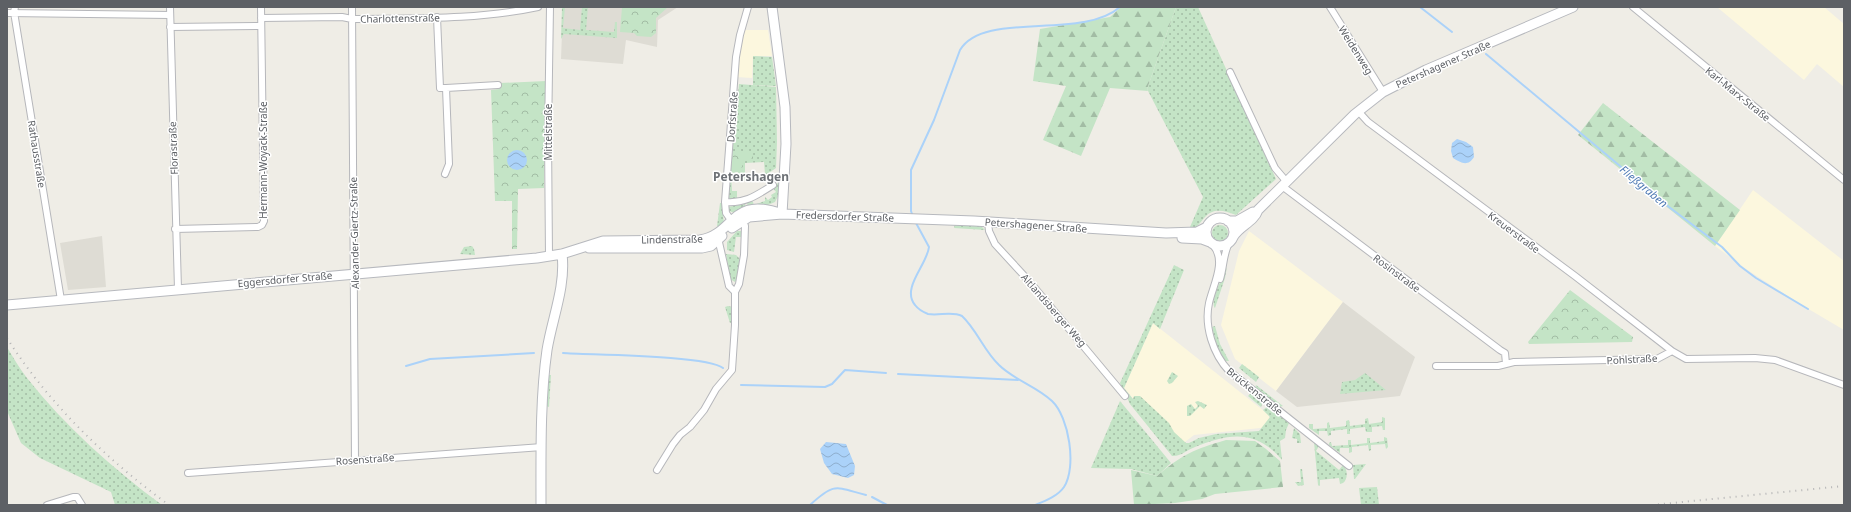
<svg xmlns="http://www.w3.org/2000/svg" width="1851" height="512" viewBox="0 0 1851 512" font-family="'Noto Sans',sans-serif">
  <defs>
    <pattern id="grass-dots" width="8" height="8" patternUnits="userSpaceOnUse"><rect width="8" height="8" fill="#c4e4c6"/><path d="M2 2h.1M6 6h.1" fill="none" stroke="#a2bca4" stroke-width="1.8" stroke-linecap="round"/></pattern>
    <pattern id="forest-firs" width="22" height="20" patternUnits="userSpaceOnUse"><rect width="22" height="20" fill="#c4e4c6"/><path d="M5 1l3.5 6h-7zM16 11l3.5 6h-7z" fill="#a2bca4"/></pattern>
    <pattern id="park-crowns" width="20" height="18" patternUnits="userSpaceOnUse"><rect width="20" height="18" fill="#c4e4c6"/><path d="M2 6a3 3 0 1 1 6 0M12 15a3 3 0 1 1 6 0" fill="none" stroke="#a2bca4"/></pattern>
    <pattern id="water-waves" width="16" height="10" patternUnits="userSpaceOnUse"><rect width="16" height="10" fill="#abd2f9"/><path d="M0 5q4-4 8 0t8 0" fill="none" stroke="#8eaecd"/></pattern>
  </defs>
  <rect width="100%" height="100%" fill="#efede6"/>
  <path fill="#fcf7de" d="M1717,7h107l20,17v63l-27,-23 -13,16z
    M744,30h24l4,26h-19l-1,22 -16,-1 2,-22z
    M1753,190l91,71v69l-44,-26 -54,-35 -31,-23z
    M1249,231l94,71 -67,89 -41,-32 -14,-34 18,-74z
    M1153,323l116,92 1,12 -76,8 -18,14 -52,-61z"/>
  <path fill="#dedcd4" d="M563,7h115l-20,13 -1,27 -31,-7 -3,24 -62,-5z
    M102,236l4,51 -38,3 -8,-47z
    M1343,302l72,55 -15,39 -103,11 -21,-16z"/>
  <path fill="url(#grass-dots)" d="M562,7h3l-2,21 17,2 2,-23h6l-2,23 28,2 1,-10h2v16l-53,-4 -3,5z
    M1176,7h22l78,172 -40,36c-11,-4 -22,-8 -31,2 -3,3 -5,7 -9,10h-6l13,-30 -56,-108z
    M753,56l19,1 4,29 -23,-1z
    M739,84l37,3 1,55 -1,26 -16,11 -5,-2 1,-3h9l-1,-12 -19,1v11h7v4l-4,2 -9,1 -1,-9 -7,1 1,18h5v9h-7l-2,-4z
    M781,180l-1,12 -5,10 -12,5h-15l-1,-4 5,-3 2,5 11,-4v-4l3,3 4,-3 -1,-2 5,-3 -3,-4z
    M720,203h2l2,21 -3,2h-4z
    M745,204l1,4c-6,3 -13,8 -18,1v-2z
    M1217,213h7l9,4c-5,3 -10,-1 -16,-1 -7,2 -10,9 -16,10l6,-8z
    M955,224l26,2 4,4 -31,-2z
    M1212 233a8 8 0 1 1 16 0a8 8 0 1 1-16 0Z
    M737,231h6l-1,6h-6l-2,15 -7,-2v-8z
    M472,246l2,3 1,6 -15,-1 4,-7z
    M726,254l10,1 4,4 -3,20 -2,3 -5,-3z
    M1174,265l10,5 -24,59 -7,-6 -29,65 9,11 1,-3h6l29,27 5,9 12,11h3l10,-5 17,-4 43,-3 11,-14 -7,-7 5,-4 21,17 -3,7 -1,8 -5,3 2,19c-26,-31 -53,-27 -87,-13 -8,3 -15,10 -23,9l-42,-52 -10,-21z
    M1227,267l-2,11 -10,30c-6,-6 9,-34 12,-41z
    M728,306l4,1v15l-2,1 -5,-16z
    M1215,326l5,18 9,17h-4l-9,-17 -4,-17z
    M7,347c6,10 12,21 20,31 38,48 85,90 135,127h-47l-4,-13 -71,-34 -19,-15 -14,-32z
    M1242,364l17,13 -3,5 -17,-14z
    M1172,372l6,4 -6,7 -3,1 -2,-3z
    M1365,373l21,17 -46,4 2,-12 13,-2z
    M549,375h2l-2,32 -3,-1z
    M1256,385l27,21 -4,1 -24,-19z
    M1251,393l12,9 -2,5 -13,-11z
    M1120,401l51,62 -14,13 -26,-7 -40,-1z
    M1198,401l9,4 -3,4 -4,-3 -10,10h-3v-10l4,-2 4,5 3,-3 -3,-4z
    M1382,417l3,1v12h-2l-1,-4 -10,1v5h-6l-1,-5 -15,2v5h-3v-5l-16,2v4l-3,1 -1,-5h-8v4l-10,-7v-4h4v5l14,-1v-5l2,-1 1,6 16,-2v-5l3,-1 1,6 15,-2v-5l3,-1 1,6 13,-2z
    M1294,428l6,6 1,9h-4v-4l-5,-1z
    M1384,437l3,1 1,9 -2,2 -1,-5 -14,1v5l-2,1 -1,-6 -16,2v5l-3,1v-5h-9v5l-11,-8v-2l2,-1 1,4 16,-1v-5h3v5l16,-2v-5h3v5l14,-2z
    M1314,442l5,4 -3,5 23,19 4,-5c5,5 5,14 0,18l-3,1 -1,-6 -19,2v6l-2,-1z
    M1366,464l-11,15h-1l-1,-14z
    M1300,469h2l2,16 -6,1 -3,-4h6z
    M1377,487l2,18h-18l-2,-17z"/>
  <path fill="url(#forest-firs)" d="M1121,7h55l-29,82 1,2 -38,-3 -29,68 -38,-16 23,-54 -33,-5 7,-52 70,-12z
    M1603,103l137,107 -25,36 -137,-111z
    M1226,440l29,1 11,8 14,12 3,26 -68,7 -13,5 -27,4 -41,2 -3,-35 26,6c24,-21 38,-27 69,-36z"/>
  <path fill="url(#park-crowns)" d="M622,7h46l-12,11v15l-5,4 -14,-1 -3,-3 -14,-1z
    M546,81l-2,107 -26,1 -1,60h-5v-48h-17l-4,-111 8,-1 1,-6z
    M733,151l20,1v8l-10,1 -1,9 -10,3z
    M1570,290l63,47 -1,5 -103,2 -1,-2z"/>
  <path fill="url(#water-waves)" d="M1457,139l9,3 7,5 1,10c-6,10 -13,6 -21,1l-2,-7 1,-8z
    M507 160a10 10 0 1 1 20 0a10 10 0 1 1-20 0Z
    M826,442l20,2 9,22 -1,9 -6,3 -16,-4 -8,-11 -4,-14z"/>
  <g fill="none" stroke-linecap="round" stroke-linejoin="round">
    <path stroke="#abd2f9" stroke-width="2" d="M1420,7l32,25
      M1486,54l183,153 53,40 18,19 16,12 52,31
      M913,217l-2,-6v-41l23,-50 26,-70c24,-40 121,-9 160,-43
      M916,223l13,24c-2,18 -28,41 -14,58 3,4 8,7 13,9 11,2 24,-3 34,2 15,14 22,35 37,49 15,15 37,21 53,36 17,16 25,66 12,86 -6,9 -19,14 -29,18
      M563,353c27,2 144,2 160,15
      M406,366l24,-7 104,-6
      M898,374l120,6
      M741,385l84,2 7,-3 13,-14 41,3
      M872,497l15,8
      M810,505c25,-23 25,-18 56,-10"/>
    <g stroke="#b6b7bb" stroke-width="8">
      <path id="street" d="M15,7l-1,5 47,288
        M170,7l8,282
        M352,7l3,453
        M1330,7l53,85
        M1633,7l211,173
        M7,13l163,2
        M437,17l3,71h6l3,76 -4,10
        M261,18l81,-1 10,2c62,-1 125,1 186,-12
        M170,27l91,-1
        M1230,72l45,96 11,13
        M446,88l52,-3
        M1358,111l10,11 207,154 97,75
        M1282,186l218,164 5,3 1,11
        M725,202c20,2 32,-7 48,-17
        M988,222l1,9 6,13 34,37 96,115
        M733,223l-7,-10 -1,-11 11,-145 4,-22 8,-28
        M175,229l83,-2 4,-2 2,-4 -3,-214
        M718,238l11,48 6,6
        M1213,245c14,16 0,40 -4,58 -5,23 4,51 20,68l120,95
        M549,256l-1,-120 2,-129
        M1220,279c4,-13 3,-26 10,-38
        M1436,366h62l16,-4 143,-3 15,-8 14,8 69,-1 20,2 69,25
        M657,470l16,-26 7,-9 10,-8 14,-17 12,-21 16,-19 3,-45v-33l4,-8 5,-29 1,-29
        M188,473l354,-26
        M47,505l26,-8h4l5,8"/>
    </g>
    <g stroke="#b7b9be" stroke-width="11">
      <path id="secondary" d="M772,7l13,100 1,37 -4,70
        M1206 232a14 14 0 1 1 28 0a14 14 0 1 1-28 0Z
        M1228,221h9l16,-9
        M732,228l17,-11 33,-3 192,7 192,12 31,-1 10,-5
        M1233,237c6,-11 21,-15 25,-27l97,-96 28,-22 43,-22 147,-63
        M1182,238l20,1 8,3
        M589,248h113l9,-2 11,-10
        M7,305l530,-47 25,-4 41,-13 97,-1c36,-6 30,-45 82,-26
        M541,505c0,-49 -1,-107 6,-155 5,-31 19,-64 15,-96"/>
    </g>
    <use href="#street" stroke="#fff" stroke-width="6"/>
    <use href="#secondary" stroke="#fff" stroke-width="9"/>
    <path stroke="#b4b4b5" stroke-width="2" stroke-dasharray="1 5" stroke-linecap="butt" d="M7,338c41,65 100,122 162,167
      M1652,505l192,-19"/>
  </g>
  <g text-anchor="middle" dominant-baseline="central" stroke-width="3" stroke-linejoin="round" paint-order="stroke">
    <g font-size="10" fill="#5d6065" stroke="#fff">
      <text transform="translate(400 18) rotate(-1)">Charlottenstraße</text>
      <text transform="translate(1356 50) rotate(58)">Weidenweg</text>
      <text transform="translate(1443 64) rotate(-24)">Petershagener Straße</text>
      <text transform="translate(1738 94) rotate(39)">Karl-Marx-Straße</text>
      <text transform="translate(732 117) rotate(-86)">Dorfstraße</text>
      <text transform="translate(548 132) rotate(-90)">Mittelstraße</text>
      <text transform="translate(173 148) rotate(-92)">Florastraße</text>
      <text transform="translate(37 154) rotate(81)">Rathausstraße</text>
      <text transform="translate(263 160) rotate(-90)">Hermann-Woyack-Straße</text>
      <text transform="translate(845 216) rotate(2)">Fredersdorfer Straße</text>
      <text transform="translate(1036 225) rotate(4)">Petershagener Straße</text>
      <text transform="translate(1514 232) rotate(37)">Kreuerstraße</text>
      <text transform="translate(354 233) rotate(-91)">Alexander-Giertz-Straße</text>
      <text transform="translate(672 239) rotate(-1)">Lindenstraße</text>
      <text transform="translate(1397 273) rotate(37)">Rosinstraße</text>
      <text transform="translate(285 279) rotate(-5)">Eggersdorfer Straße</text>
      <text transform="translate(1054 310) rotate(49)">Altlandsberger Weg</text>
      <text transform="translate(1632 359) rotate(-3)">Pohlstraße</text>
      <text transform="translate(1255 391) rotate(39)">Brückenstraße</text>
      <text transform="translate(365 459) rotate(-4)">Rosenstraße</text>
    </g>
    <g font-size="11" font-style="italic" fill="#4c78b3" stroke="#fff">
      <text transform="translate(1644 186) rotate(40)">Fließgraben</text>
    </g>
    <g font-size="12" font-weight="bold" fill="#6e7277" stroke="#fff">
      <text x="751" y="176">Petershagen</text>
    </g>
  </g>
  <rect width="1851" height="512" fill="none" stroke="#5d6065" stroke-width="16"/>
</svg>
